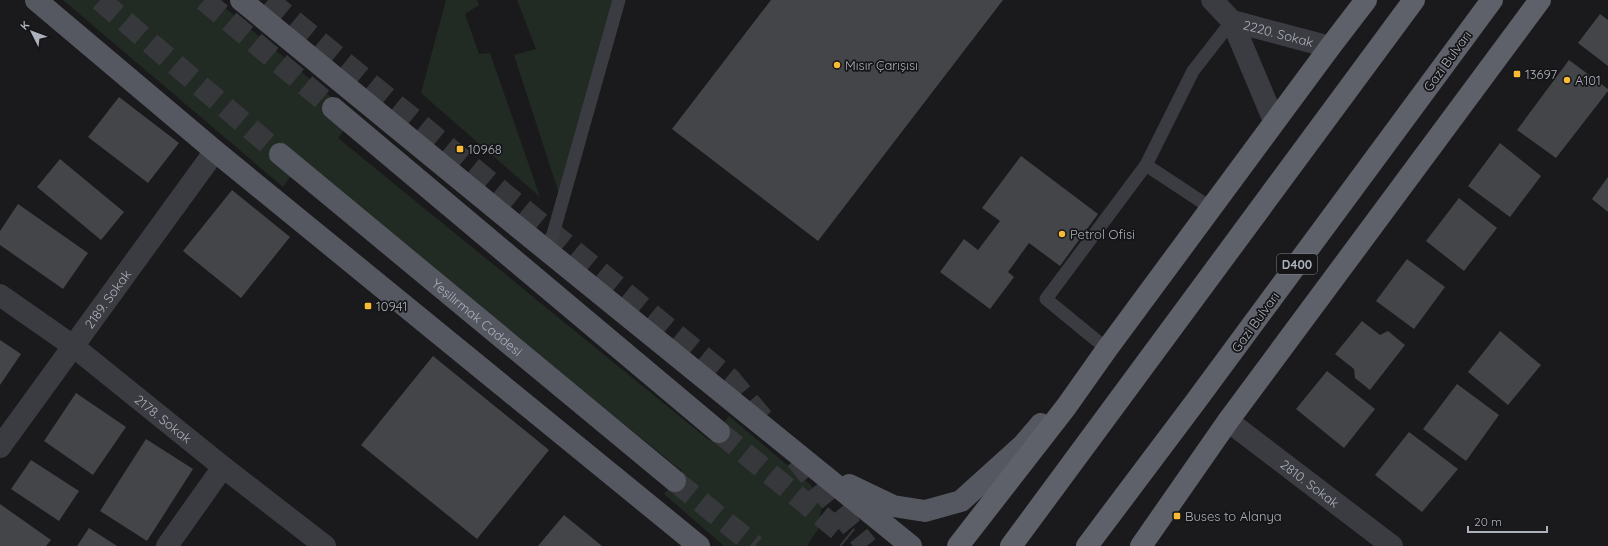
<svg xmlns="http://www.w3.org/2000/svg" width="1608" height="546" viewBox="0 0 1608 546" font-family="Quicksand,sans-serif">
  <rect width="100%" height="100%" fill="#1a1a1c"/>
  <path fill="#212b23" d="M63,0h153l139,117 -17,21 372,303 19,-25 82,69 11,20 -4,24 -11,17h-83l-60,-52 18,-23 -382,-308 -17,24z
    M446,0h31l2,5 -14,9 14,40 11,-1 50,144 -119,-104z
    M517,0h96l-51,203 -48,-148 22,-6z"/>
  <path fill="#444549" d="M771,0h232l-185,241 -146,-112z
    M1600,14l8,6v46l-30,-23z
    M1569,60l39,29v2l-52,67 -39,-28z
    M119,97l60,46 -31,40 -60,-46z
    M1500,143l41,33 -31,41 -42,-31z
    M1021,156l77,58 -38,52 -31,-23 -21,29 6,5 -24,32 -50,-37 24,-33 14,11 22,-29 -18,-13z
    M60,159l64,53 -23,28 -64,-53z
    M1608,177v35l-16,-13z
    M232,190l58,47 -49,61 -58,-47z
    M1459,198l38,30 -33,43 -38,-30z
    M18,204l70,49 -25,36 -63,-44v-14z
    M1407,259l38,28 -31,42 -38,-28z
    M1362,321l18,14 8,-4 17,14 -35,45 -15,-12 -1,-9 -19,-15z
    M1500,331l41,34 -33,40 -40,-33z
    M0,340l21,14 -21,31z
    M433,356l116,94 -72,89 -116,-94z
    M1327,371l48,38 -31,39 -48,-39z
    M1457,384l42,31 -33,46 -43,-32z
    M76,393l50,34 -33,48 -49,-34z
    M1409,432l49,37 -36,43 -47,-37z
    M146,439l47,30 -46,72 -47,-30z
    M31,460l48,31 -20,30 -48,-32z
    M0,504l51,36 -5,6h-46z
    M564,515l38,31h-64z
    M89,528l28,18h-40z"/>
  <g fill="none" stroke-linecap="round" stroke-linejoin="round">
    <path stroke="#37383c" stroke-width="22" stroke-dasharray="22 11" stroke-linecap="butt" d="M100,0l180,154
      M204,0l129,108
      M268,0l462,379 34,41
      M719,432l129,106
      M796,459l71,87
      M675,481l80,65"/>
    <path stroke="#3b3c41" stroke-width="13" d="M1146,165l47,-94 39,-50
      M548,252l71,-252
      M1107,349l-61,-50 100,-134 65,43"/>
    <g stroke="#3b3c41" stroke-width="22">
      <path id="s1" d="M1212,0l20,21 98,26"/>
      <path d="M1232,21l42,100"/>
      <path id="s2" d="M0,295l73,51 150,121 102,79"/>
      <path id="s3" d="M1228,421l164,125"/>
      <path id="s4" d="M0,447l215,-296"/>
      <path d="M167,546l56,-79"/>
    </g>
    <g stroke="#565861" stroke-width="22">
      <path d="M36,0l179,151 484,395"/>
      <path d="M241,0l278,228 392,318"/>
      <path d="M333,108l386,324"/>
      <path id="s5" d="M280,154l395,327"/>
      <path d="M849,485l44,21 32,5 36,-10 62,-56 18,-21"/>
    </g>
    <path stroke="#5e606a" stroke-width="22" d="M958,546l108,-139 41,-58 223,-302 36,-47
      M1011,546l403,-546
      M1087,546l109,-145 296,-401
      M1141,546l87,-125 312,-421"/>
  </g>
  <g fill="#fabb34" stroke="#151517" stroke-width="1.5">
    <circle cx="837" cy="65" r="4"/>
    <rect x="1513" y="70" width="8" height="8" rx="2"/>
    <circle cx="1567" cy="80" r="4"/>
    <rect x="456" y="145" width="8" height="8" rx="2"/>
    <circle cx="1062" cy="234" r="4"/>
    <rect x="364" y="302" width="8" height="8" rx="2"/>
    <rect x="1173" y="512" width="8" height="8" rx="2"/>
  </g>
  <g text-anchor="middle" dominant-baseline="central" stroke-width="3.5" stroke-linejoin="round" paint-order="stroke">
    <rect fill="#151517" stroke="#7f828a" stroke-width="1" x="1277" y="254" width="40" height="20" rx="3"/>
    <g font-size="12" font-weight="bold" fill="#acb1bc">
      <text x="1297" y="264">D400</text>
    </g>
    <g font-size="13" fill="#acb1bc" stroke="#151517">
      <text stroke="none"><textPath href="#s1" startOffset="77">2220. Sokak</textPath></text>
      <text transform="translate(1447 61) rotate(-54)">Gazi Bulvarı</text>
      <text stroke="none"><textPath href="#s4" startOffset="183">2189. Sokak</textPath></text>
      <text stroke="none"><textPath href="#s5" startOffset="256">Yeşilırmak Caddesi</textPath></text>
      <text transform="translate(1255 322) rotate(-54)">Gazi Bulvarı</text>
      <text stroke="none"><textPath href="#s2" startOffset="205">2178. Sokak</textPath></text>
      <text stroke="none"><textPath href="#s3" startOffset="103">2810. Sokak</textPath></text>
    </g>
    <g font-size="13" fill="#acb1bc" stroke="#151517" text-anchor="start">
      <text x="845" y="65">Mısır Çarışısı</text>
      <text x="1525" y="74">13697</text>
      <text x="1575" y="80">A101</text>
      <text x="468" y="149">10968</text>
      <text x="1070" y="234">Petrol Ofisi</text>
      <text x="376" y="306">10941</text>
      <text x="1185" y="516">Buses to Alanya</text>
    </g>
  </g>
  <g transform="translate(32 32) rotate(312)" stroke="#151517" stroke-width="3" paint-order="stroke">
  <path d="M0-3L7 15L0 10L-7 15Z" fill="#acb1bc"/>
  <text y="-6" font-size="11" font-weight="bold" text-anchor="middle" fill="#acb1bc">K</text>
  </g>
  <path d="M1468 526v6h79v-6" fill="none" stroke="#acb1bc" stroke-width="2"/>
  <text x="1474" y="526" font-size="12" fill="#acb1bc" stroke="#151517" stroke-width="3" paint-order="stroke">20 m</text>
</svg>
